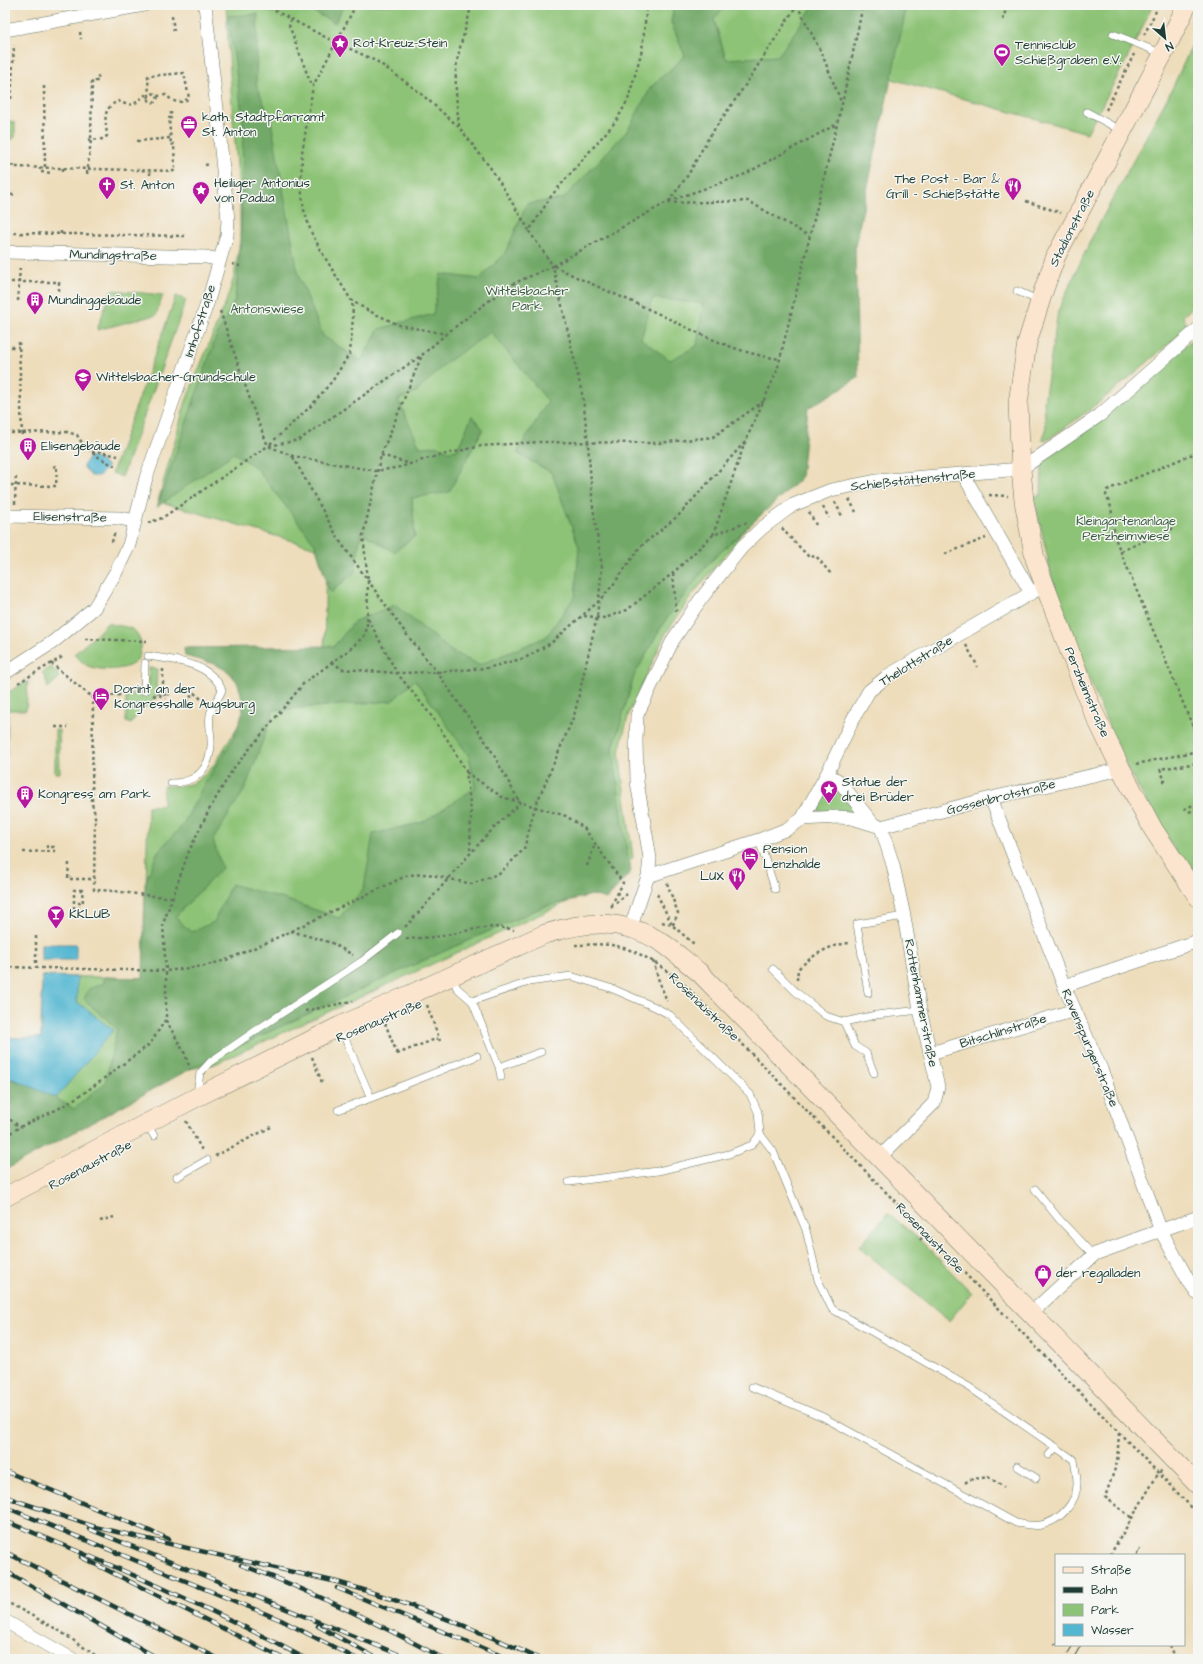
<svg xmlns="http://www.w3.org/2000/svg" width="1203" height="1664" viewBox="0 0 1203 1664" font-family="'Architects Daughter',sans-serif">
  <rect width="100%" height="100%" fill="#f6f6f2"/>
  <filter id="ink" filterUnits="userSpaceOnUse"><feTurbulence type="fractalNoise" baseFrequency=".025" numOctaves="2"/><feDisplacementMap in="SourceGraphic" scale="8" xChannelSelector="R" yChannelSelector="G"/><feConvolveMatrix kernelMatrix="1 2 1 2 8 2 1 2 1" color-interpolation-filters="sRGB"/></filter>
  <filter id="wash" filterUnits="userSpaceOnUse"><feTurbulence type="fractalNoise" baseFrequency=".012" numOctaves="4" result="noise"/><feDisplacementMap in="SourceGraphic" scale="16" xChannelSelector="R" yChannelSelector="G"/><feGaussianBlur stdDeviation="0.9" result="paint"/><feColorMatrix in="noise" values="0 0 0 0 0 0 0 0 0 0 0 0 0 0 0 0 0 1.4 0 .05"/><feComposite in="paint" operator="in"/></filter>
  <g filter="url(#wash)">
    <rect width="100%" height="100%" fill="#edb"/>
    <path fill="#8dc376" stroke="#568055" d="M226,5h927l-26,54 -40,74 -206,-57 -95,387 -51,80 -43,52 -27,40 -36,78 -10,39 14,106 -44,34 -374,172 -36,7 -174,96v-129h36l1,-62 102,2 4,-172 15,-1v-19c29,-1 30,1 50,-20l62,-99 49,-8 2,-108 -168,-50 28,-100 41,-102 7,-22 6,-37v-40l-8,-92z
      M1198,32v276l-4,-2 -11,10 4,12c-45,39 -90,79 -140,112l-5,-1 4,-8 -2,-29 14,-91 35,-76 78,-144z
      M10,121l5,2v14l-5,3h-5v-18z
      M111,290l52,5 -7,20 -59,15z
      M176,296l10,4 -64,177 -10,-4z
      M1198,335v548l-22,-31 -48,-82 -29,-66 -46,-122 -19,-85 7,-2 1,-32z
      M107,623c7,2 20,3 27,7 4,4 8,11 7,17 -1,6 -2,12 -7,16 -10,8 -35,8 -46,3 -5,-3 -10,-8 -14,-12l22,-19z
      M51,667l6,6 2,5 -11,10 -3,-12 -3,-3z
      M149,668l8,1 -1,29 -18,15 -7,11 -5,-2v-28h22z
      M28,681l-2,29h-18l-1,45h-2v-61z
      M55,730h4l1,43h-5z
      M829,787h6l18,21 -4,4 -30,-1 -1,-6z
      M888,1213l32,27 52,53 -23,28 -90,-74z"/>
    <path fill="#72a967" stroke="#48734e" fill-rule="evenodd" d="M300,5h44l-9,18z
      M674,5h52l-12,14 12,40 52,-3 36,-51h93l-52,241 3,132 -50,30 -7,70 -92,85 -45,59 -30,54 -21,73 14,103 4,19 -24,28 -15,-4 -49,12 -143,64 -208,97 -187,102v-91c22,2 50,18 69,30l31,-26 12,-54 -33,-30 5,-10 15,-6v-6l39,1 2,-95 13,-32 25,-26 21,-41 29,-45 10,-27 -2,-19 -4,-11 -8,-10 -14,-8 -30,-8 -1,-8 150,-2 21,-25 40,-16 56,46 28,14 67,-28 29,-41 4,-49 -27,-74 -35,-20 31,-52 -57,-69 -44,30 -29,29 -20,9 22,47 18,-1 10,5 9,-1 15,-34 11,13 -34,63 -37,6 3,38 -21,16 -33,-20 -6,40 -25,21 -15,-49 -59,-76 -22,-15 -77,54 59,-170 19,-37 6,-60 2,-121 -15,-103 30,-2 -2,70 15,37 27,153 25,62 38,25 18,-32 54,-15 8,-40 38,5 26,-26 22,-49 36,-5 65,-69 23,-43 34,-31 -14,-34zM653,298l50,6 -6,42 -27,14 -29,-21zM415,680l54,76 6,32 -52,34 -50,12 -9,54 -25,30 -52,-18 -56,-16 -17,38 -23,10 -16,-15 47,-49 -9,-28 32,-51 29,-79 118,-9z"/>
    <path fill="#54b7d2" stroke="#3a7a83" d="M90,456l9,4 9,7 -9,9h-8l-8,-10z
      M41,944h35v16h-35z
      M42,976l35,1v25l36,28 -57,68 -42,-19h-9v-41h36z"/>
  </g>
  <g filter="url(#ink)">
    <g fill="none" stroke-linecap="round" stroke-linejoin="round">
      <g stroke="#677563" stroke-width="8">
        <path id="lane" d="M1113,34l50,20
          M1087,112l35,19
          M1017,291l23,10
          M148,656c26,4 62,6 74,34 -3,8 -11,17 -12,25 -2,10 2,21 1,31 -2,25 -16,37 -40,37
          M144,691l1,-28
          M759,840l16,49
          M773,969l23,23 30,24 18,6 32,-7 44,-5
          M452,977l5,11 15,13 57,-19 42,-6 42,13 42,18 15,8 80,79 8,18 2,22 13,17 33,79 12,50 14,29 137,78 105,73c1,7 3,15 3,22 1,20 -17,39 -36,43 -8,2 -17,-1 -25,-2l-193,-106 -71,-30
          M868,993l-11,-69 47,-8
          M472,1001l27,66 2,10
          M844,1022l11,24 11,7 8,20
          M340,1027l31,71 106,-42
          M499,1067l42,-15
          M197,1094l3,-21 10,-11 51,-35 101,-66 36,-28
          M338,1110l33,-12
          M147,1124l7,12
          M177,1177l30,-17
          M569,1182l89,-11 71,-17 23,-9 8,-11
          M1035,1189l24,30 34,36
          M1049,1455l7,-8
          M1017,1466l19,12"/>
      </g>
      <g stroke="#677563" stroke-width="14">
        <path id="street" d="M5,30l139,-25
          M5,252l201,5 14,3
          M963,474l68,119
          M5,516l114,2 16,3
          M5,673l48,-31 41,-34 22,-36 13,-27 17,-67 62,-177 19,-66 1,-15 -11,-111 -12,-104
          M827,774l12,7 35,44
          M991,798l73,188 37,83 60,162 27,49 10,14
          M802,819l36,-2 14,1 29,9
          M881,827l110,-29 130,-29
          M648,876l111,-36 28,-11 15,-10 25,-45 26,-55 16,-28 20,-16 142,-82 14,-7
          M630,929l18,-53 2,-18 -13,-76 -1,-41 1,-26 36,-75 27,-40 42,-53 20,-19 31,-23 38,-15 45,-9 145,-12 79,-54 98,-86
          M1064,986l134,-45
          M931,1053l144,-43
          M879,1158l55,-55 4,-16 -18,-77 -16,-94 -11,-51 -12,-38
          M1030,1314l65,-60 103,-37
          M5,1621l67,38"/>
      </g>
      <g stroke="#677563" stroke-width="20">
        <path id="secondary" d="M1187,5l-24,49 -107,202 -13,36 -16,51 -9,60 3,66 3,32 11,58 10,27 46,121 30,62 32,60 45,68
          M5,1197l192,-100 143,-71 205,-92c42,-13 77,-16 116,8 14,9 26,21 39,31l498,512"/>
      </g>
      <path stroke="#677563" stroke-width="2.5" stroke-dasharray="3 3" stroke-linecap="butt" d="M264,5l61,32 53,25 41,30 40,35 33,43 37,60
        M356,5l-43,81 -11,67 -1,33 3,24 7,22 13,24 27,44 16,10 32,15 47,9 62,-48 45,-20 -24,-35 23,-36 64,-74 12,-21 14,-50 5,-45
        M797,5l25,49 20,50
        M172,16l2,15
        M291,19l-2,6 20,54 4,7
        M1003,20l4,-15
        M80,32l1,7
        M1144,35l15,-30
        M44,86l1,82
        M148.5 98a4.5 4.5 0 1 1 9 0a4.5 4.5 0 1 1-9 0Z
        M5,99h6l3,-54
        M1106,110l28,-56
        M459,126c-2,-21 -5,-43 -2,-64 3,-19 11,-38 14,-57
        M88,140l15,-1 4,-3c-1,-17 -6,-26 11,-35 14,7 17,3 27,-6l4,2 -1,-21 36,-3 5,25c-9,7 -16,4 -23,-3l-9,1
        M137,141l34,-3
        M44,147l5,1
        M5,164l10,2v1l160,4 -1,-27 -3,1 -2,-27h2v-6
        M205,165l5,-1
        M40,167v5l13,1
        M63,168v5
        M87,174l4,-34 1,-59h6v-6
        M150,175v-4
        M5,194l9,1
        M669,201l74,-26 94,-51
        M1026,201l35,12
        M668,203l80,-2 61,35
        M14,233l172,3
        M61,234v-4
        M232,264l8,2
        M553,266l116,-65 19,-26 21,-38 35,-50 53,-82
        M554,266c35,18 72,32 109,50 37,18 75,38 117,43
        M5,282h54v11
        M18,301l2,-36
        M220,311l35,103 13,32
        M19,342l3,95
        M5,347h14
        M5,433l62,-1 10,3c9,16 22,23 38,31
        M270,444l42,-39 21,-25 17,-27 3,-36 -1,-16
        M269,446l30,-6 123,-85 24,-21
        M92,452h8l18,4
        M1198,452l-91,38 -1,5 5,12 4,31 83,201
        M381,455l30,9
        M293,457l46,83 68,95 30,37 53,76 30,55
        M5,485l51,1 1,-20 -5,1
        M989,495l19,1
        M849,499l7,13
        M835,502l8,16
        M15,504l1,-30
        M823,507l6,11
        M809,512l7,13
        M148,523l14,-5 106,-72 25,10 83,15 24,-4 29,-9 52,-12 58,-4 119,1 55,-6 51,-36
        M782,528l5,6 22,23 7,-1 14,17v3
        M713,535l32,-93 32,-71 65,-267 21,-99
        M112,542l3,-11
        M1121,551l53,-23
        M945,554l41,-16
        M5,573h3
        M673,573l3,38
        M584,616l21,2 22,-8 46,-37 40,-38 35,-13
        M368,619l29,54 33,41 19,28 17,29 5,40 -1,42
        M85,639l62,2
        M966,645l12,22
        M332,662l10,7 55,4 40,-1 50,-4 38,-10 26,-15 48,-42 14,-16 27,-38 39,-32 65,-72
        M51,663l37,31 5,2 29,-1
        M163,669v19l3,11
        M18,683l46,-27
        M163,689l9,8
        M153,695l3,1 7,-8
        M93,696l-1,108 3,10 -1,76c26,0 52,7 78,7
        M160,697l2,-6
        M186,702l8,-9 11,9
        M5,725h4
        M55,727h13
        M1136,764l62,-13
        M466,772l36,25 64,19 18,12 39,55 -13,25
        M1163,781h2l-5,-12 38,-6
        M1184,809l14,-6
        M1189,812l9,-4
        M23,852l32,-1 -1,-4h-7v-2
        M69,863l-1,16h27
        M587,866l8,-22
        M667,883l11,30 -6,14
        M657,894l15,31
        M78,903h5l-1,-13h-8v18h6
        M611,907l16,-13
        M662,922l10,3 22,19
        M405,927c39,-40 72,-87 115,-123
        M291,931l41,12 21,12
        M36,936v31
        M406,939c10,-1 19,-1 28,-2 27,-3 53,-15 80,-7
        M575,945c13,0 28,-2 41,1 28,6 51,24 72,42l510,526
        M653,961l6,20 8,20
        M5,967l161,4 38,-5 22,-6 42,-18 140,-67 20,-1 44,10 28,-11 24,-24 11,-42 39,-91 23,-99 5,-50 -9,-60 -5,-63 -5,-46 -30,-132
        M797,980l1,-11c15,-14 31,-24 51,-26
        M427,1005l13,36
        M305,1011l48,-10
        M166,1020l19,34 5,15
        M385,1023l13,33
        M397,1054l41,-16
        M312,1057l11,28
        M5,1116l15,11
        M186,1121l17,31
        M5,1136l15,-9 38,-18 29,-18 63,-47 16,-25v-48l-3,-47 26,-73 20,-41 24,-41 71,-86 45,-33 15,-14 3,-8 1,-48 -5,-44 18,-81 41,-100
        M215,1156l58,-30
        M100,1221l14,-4
        M920,1240l6,-7
        M1119,1433l-2,30 -12,34 27,21
        M965,1483c7,-6 15,-4 23,-6l16,10
        M1110,1555l48,-81 4,-4
        M5,1601l53,29 43,29
        M1055,1645l1,-2
        M1170,1645l6,14
        M597,1659l2,-5"/>
      <use href="#lane" stroke="#fff" stroke-width="7"/>
      <use href="#street" stroke="#fff" stroke-width="13"/>
      <use href="#secondary" stroke="#fce5cf" stroke-width="19"/>
      <path stroke="#1f3d34" stroke-width="1" d="M1137,1555l3,-6
        M1068,1653l5,-8
        M1074,1657l7,-12"/>
      <g stroke="#1f3d34" stroke-width="4.5">
        <path id="rail" d="M5,1471l164,68
          M5,1496l17,7
          M17,1501l78,26 242,55c70,20 137,46 203,77
          M5,1507l276,113 76,39
          M5,1521c102,42 204,85 301,138
          M89,1529l321,130
          M5,1552l214,107
          M81,1557l203,102
          M241,1565c70,25 138,59 203,94
          M5,1571l154,88
          M337,1588l172,71
          M318,1626l60,33"/>
      </g>
      <use href="#rail" stroke="#f6f6f2" stroke-width="3" stroke-dasharray="9" stroke-linecap="butt"/>
    </g>
  </g>
  <defs>
    <g id="sight-pin" transform="scale(0.9)"><path d="M0 17L-7.5 6A9.5 9.5 0 1 1 7.5 6Z" fill="#b5179e" stroke="#f6f6f2"/><path d="M0-6L1.8-2.2L6-1.7L2.9 1.2L3.7 5.4L0 3.3L-3.7 5.4L-2.9 1.2L-6-1.7L-1.8-2.2Z" fill="#fff"/></g>
    <g id="stadium-pin" transform="scale(0.9)"><path d="M0 17L-7.5 6A9.5 9.5 0 1 1 7.5 6Z" fill="#b5179e" stroke="#f6f6f2"/><path d="M0-5a6.5 5 0 1 0 0 10a6.5 5 0 1 0 0-10ZM-3.5-1.8h7v3.6h-7Z" fill="#fff"/></g>
    <g id="office-pin" transform="scale(0.9)"><path d="M0 17L-7.5 6A9.5 9.5 0 1 1 7.5 6Z" fill="#b5179e" stroke="#f6f6f2"/><path d="M-6-3h4V-5.5h4V-3h4V5H-6ZM-1-4.5V-3h2v-1.5ZM-6 0V1H6V0Z" fill="#fff"/></g>
    <g id="church-pin" transform="scale(0.9)"><path d="M0 17L-7.5 6A9.5 9.5 0 1 1 7.5 6Z" fill="#b5179e" stroke="#f6f6f2"/><path d="M-1.2-6h2.4v3.5h3.3v2.4h-3.3V6h-2.4V-.1h-3.3v-2.4h3.3Z" fill="#fff"/></g>
    <g id="restaurant-pin" transform="scale(0.9)"><path d="M0 17L-7.5 6A9.5 9.5 0 1 1 7.5 6Z" fill="#b5179e" stroke="#f6f6f2"/><path d="M-5-6h1v4h1v-4h1v4h1v-4h1v5L-1.5 .5V6h-2V.5L-5-1ZM5-6V6H3V1.5H1.5Q1.5-4 5-6Z" fill="#fff"/></g>
    <g id="building-pin" transform="scale(0.9)"><path d="M0 17L-7.5 6A9.5 9.5 0 1 1 7.5 6Z" fill="#b5179e" stroke="#f6f6f2"/><path d="M-4-6H4V6H1V3H-1V6H-4ZM-2.5-4.3h1.7v1.8h-1.7ZM.8-4.3h1.7v1.8H.8ZM-2.5-1h1.7V.8h-1.7ZM.8-1h1.7V.8H.8Z" fill="#fff"/></g>
    <g id="school-pin" transform="scale(0.9)"><path d="M0 17L-7.5 6A9.5 9.5 0 1 1 7.5 6Z" fill="#b5179e" stroke="#f6f6f2"/><path d="M0-5L7-2L0 1L-7-2ZM-4 1L0 2.5L4 1V4Q0 6-4 4Z" fill="#fff"/></g>
    <g id="hotel-pin" transform="scale(0.9)"><path d="M0 17L-7.5 6A9.5 9.5 0 1 1 7.5 6Z" fill="#b5179e" stroke="#f6f6f2"/><path d="M-6-4.5h1.5V1H6V5H4.5V3h-9V5H-6ZM-4 0a1.8 1.8 0 1 1 3.6 0ZM.5 0V-2.5h3Q6-2.5 6 0Z" fill="#fff"/></g>
    <g id="bar-pin" transform="scale(0.9)"><path d="M0 17L-7.5 6A9.5 9.5 0 1 1 7.5 6Z" fill="#b5179e" stroke="#f6f6f2"/><path d="M-6-5H6L.8 .8V4.5H3.5V6h-7V4.5H-.8V.8Z" fill="#fff"/></g>
    <g id="shop-pin" transform="scale(0.9)"><path d="M0 17L-7.5 6A9.5 9.5 0 1 1 7.5 6Z" fill="#b5179e" stroke="#f6f6f2"/><path d="M-5-2.5h2.3a2.7 3.5 0 0 1 5.4 0H5L5.5 6h-11ZM-1.5-2.5h3a1.5 2.3 0 0 0-3 0Z" fill="#fff"/></g>
  </defs>
  <g fill-rule="evenodd">
    <use href="#sight-pin" x="340" y="43"/>
    <use href="#stadium-pin" x="1002" y="52"/>
    <use href="#office-pin" x="189" y="124"/>
    <use href="#church-pin" x="107" y="185"/>
    <use href="#restaurant-pin" x="1013" y="186"/>
    <use href="#sight-pin" x="201" y="190"/>
    <use href="#building-pin" x="35" y="300"/>
    <use href="#school-pin" x="83" y="377"/>
    <use href="#building-pin" x="28" y="446"/>
    <use href="#hotel-pin" x="101" y="696"/>
    <use href="#sight-pin" x="829" y="789"/>
    <use href="#building-pin" x="25" y="794"/>
    <use href="#hotel-pin" x="750" y="856"/>
    <use href="#restaurant-pin" x="737" y="876"/>
    <use href="#bar-pin" x="56" y="914"/>
    <use href="#shop-pin" x="1043" y="1273"/>
  </g>
  <g text-anchor="middle" dominant-baseline="central" stroke-width="3" stroke-linejoin="round" paint-order="stroke">
    <g font-size="13" fill="#1f3d34" stroke="#f6f6f2" text-anchor="start">
      <text x="353" y="43">Rot-Kreuz-Stein</text>
      <text x="1015" y="45">Tennisclub<tspan x="1015" dy="15">Schießgraben e.V.</tspan></text>
      <text x="202" y="117">kath. Stadtpfarramt<tspan x="202" dy="15">St. Anton</tspan></text>
      <text x="1000" y="179" text-anchor="end">The Post - Bar &amp;<tspan x="1000" dy="15">Grill - Schießstätte</tspan></text>
      <text x="214" y="183">Heiliger Antonius<tspan x="214" dy="15">von Padua</tspan></text>
      <text x="120" y="185">St. Anton</text>
      <text x="48" y="300">Mundinggebäude</text>
      <text x="96" y="377">Wittelsbacher-Grundschule</text>
      <text x="41" y="446">Elisengebäude</text>
      <text x="114" y="689">Dorint an der<tspan x="114" dy="15">Kongresshalle Augsburg</tspan></text>
      <text x="842" y="782">Statue der<tspan x="842" dy="15">drei Brüder</tspan></text>
      <text x="38" y="794">Kongress am Park</text>
      <text x="763" y="849">Pension<tspan x="763" dy="15">Lenzhalde</tspan></text>
      <text x="724" y="876" text-anchor="end">LUX</text>
      <text x="69" y="914">KKLUB</text>
      <text x="1056" y="1273">der regalladen</text>
    </g>
    <g font-size="13" fill="#1f3d34" stroke="#f6f6f2">
      <text transform="translate(1072 228) rotate(-63)">Stadionstraße</text>
      <text transform="translate(113 255) rotate(1)">Mundingstraße</text>
      <text transform="translate(200 321) rotate(-72)">Imhofstraße</text>
      <text transform="translate(913 480) rotate(-6)">Schießstättenstraße</text>
      <text transform="translate(70 517) rotate(1)">Elisenstraße</text>
      <text transform="translate(916 661) rotate(-32)">Thelottstraße</text>
      <text transform="translate(1087 692) rotate(67)">Perzheimstraße</text>
      <text transform="translate(1001 797) rotate(-14)">Gossenbrotstraße</text>
      <text transform="translate(921 1003) rotate(79)">Rottenhammerstraße</text>
      <text transform="translate(704 1007) rotate(44)">Rosenaustraße</text>
      <text transform="translate(379 1021) rotate(-23)">Rosenaustraße</text>
      <text transform="translate(1003 1031) rotate(-17)">Bitschlinstraße</text>
      <text transform="translate(1090 1048) rotate(67)">Ravenspurgerstraße</text>
      <text transform="translate(90 1165) rotate(-28)">Rosenaustraße</text>
      <text transform="translate(930 1238) rotate(46)">Rosenaustraße</text>
    </g>
    <g font-size="13" fill="#3a5e44" stroke="#f6f6f2">
      <text x="527" y="291">Wittelsbacher<tspan x="527" dy="15">Park</tspan></text>
      <text x="267" y="309">Antonswiese</text>
      <text x="1126" y="521">Kleingartenanlage<tspan x="1126" dy="15">Perzheimwiese</tspan></text>
    </g>
  </g>
  <rect width="1203" height="1664" fill="none" stroke="#f6f6f2" stroke-width="20"/>
  <rect x="1055" y="1554" width="130" height="92" fill="#f6f6f2" stroke="#a0aca6"/>
  <rect x="1063" y="1567" width="20" height="6" fill="#fce5cf" stroke="#a0aca6"/>
  <text x="1091" y="1574" font-size="12" fill="#1f3d34">Straße</text>
  <rect x="1063" y="1587" width="20" height="6" fill="#1f3d34" stroke="#a0aca6"/>
  <text x="1091" y="1594" font-size="12" fill="#1f3d34">Bahn</text>
  <rect x="1063" y="1604" width="20" height="12" fill="#8dc376" stroke="#a0aca6"/>
  <text x="1091" y="1614" font-size="12" fill="#1f3d34">Park</text>
  <rect x="1063" y="1624" width="20" height="12" fill="#54b7d2" stroke="#a0aca6"/>
  <text x="1091" y="1634" font-size="12" fill="#1f3d34">Wasser</text>
  <g transform="translate(1165 38) rotate(152)" stroke="#f6f6f2" stroke-width="3" paint-order="stroke">
  <path d="M0-3L7 15L0 10L-7 15Z" fill="#1f3d34"/>
  <text y="-6" font-size="11" font-weight="bold" text-anchor="middle" fill="#1f3d34">N</text>
  </g>
</svg>
